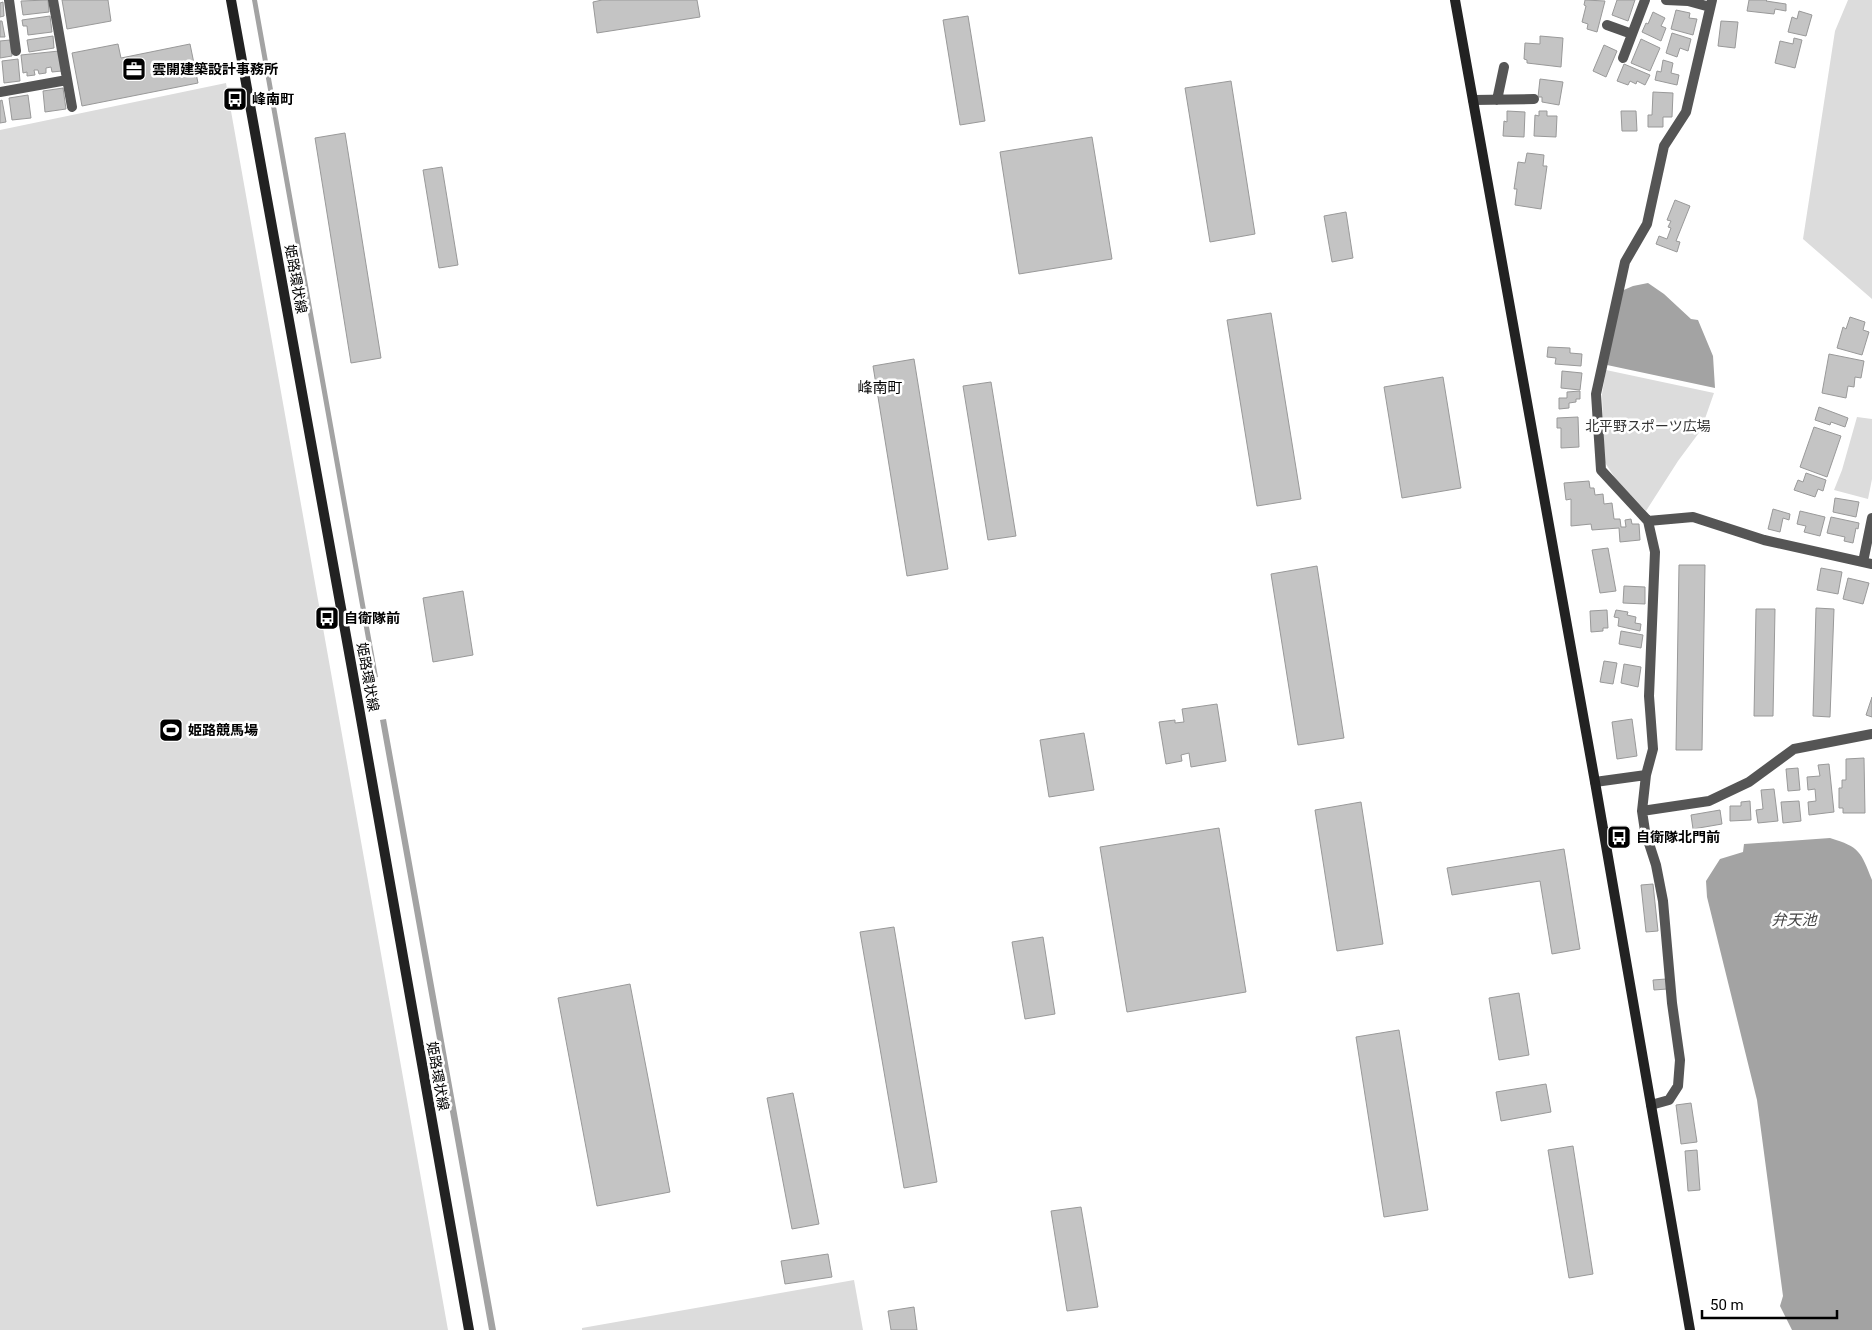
<svg xmlns="http://www.w3.org/2000/svg" width="1872" height="1330" viewBox="0 0 1872 1330" font-family="Roboto,'Noto Sans JP',sans-serif">
  <rect width="100%" height="100%" fill="#fff"/>
  <path fill="#dcdcdc" d="M1848,0h24v299l-69,-60 32,-208z
    M226,83l222,1247h-448v-1200z
    M1606,370l108,23 -13,37 -23,31 -32,50 -31,-33 -11,-17 -2,-67z
    M1857,417l15,2v60l-4,20 -34,-9 8,-20z
    M854,1280l9,50h-281v-2z"/>
  <path fill="#a3a3a3" d="M252,0h5l121,677 -5,1z
    M1648,283l16,11 27,25 7,1 15,36 2,32 -108,-23 12,-73 14,-6z
    M386,719l110,611h-7l-109,-610z
    M1830,838c30,9 31,14 42,42v450h-80l-12,-24 3,-10 -26,-196 -50,-203 -1,-16 14,-22 23,-7 1,-8z"/>
  <path fill="#c4c4c4" stroke="#999" d="M48,0l1,12 -26,3 -2,-14z
    M62,0h46l3,21 -44,8z
    M602,0h95l3,17 -103,16 -4,-31z
    M1585,0l20,1 -8,31 -10,-3 1,-5 -6,-2 4,-16 -2,-1z
    M1617,0h18l-7,21 -16,-6z
    M1749,0h18l-1,1 20,3v7l-11,-2 -1,5 -27,-3z
    M3,2l1,14 -4,1v-14z
    M1676,10l14,3 -1,5 8,1 -4,16 -22,-6z
    M1799,11l13,4 -6,21 -18,-4 4,-15 5,2z
    M1653,12l12,6 -4,8 5,2 -5,13 -19,-9 4,-9 2,1z
    M50,16l2,16 -24,3 -1,-9h-4l-1,-6z
    M968,16l17,105 -25,4 -17,-105z
    M0,21h2l3,16h-5z
    M1721,21l17,1 -3,26 -17,-2z
    M1672,33l19,6 -3,12 -8,-3 -3,9 -11,-4z
    M53,36l1,12 -25,4 -2,-12z
    M1540,36l23,2 -2,29 -34,-4v-3l-3,-1 1,-16 15,1z
    M1794,38l8,2 -7,28 -20,-5 5,-22 13,3z
    M1641,39l19,9 -10,23 -19,-8z
    M10,40l2,16 -12,2v-17z
    M118,44l3,14 69,-14 8,39 -116,23 -10,-53z
    M1604,45l13,6 -11,26 -13,-6z
    M59,51l3,20 -10,1 -1,-5 -5,1v5l-7,1 -1,-4h-4l1,5 -8,1v-4l-4,1 -2,-18z
    M18,59l2,22 -16,2 -2,-22z
    M1663,60l10,3 -2,10 8,2 -2,10 -22,-5 2,-9 4,1z
    M1624,64l26,11 -5,10 -8,-4 -1,3 -6,-3 -2,4 -11,-4z
    M1540,79l23,3 -4,23 -17,-3v-5h-4z
    M1231,81l24,153 -45,8 -25,-154z
    M63,88l3,21 -21,3 -2,-21z
    M1653,92l20,1 -1,24h-9v10h-15v-12h4z
    M28,95l3,23 -19,2 -3,-22z
    M2,100l4,22 -6,1v-22z
    M1507,111l18,1 -1,25 -21,-1 1,-15 3,1z
    M1539,111h8v5h10l-1,21 -22,-1 1,-21 4,1z
    M1621,111h15l1,20h-15z
    M345,133l36,225 -30,5 -36,-225z
    M1092,137l20,122 -93,15 -19,-122z
    M1527,153l17,2 -1,11h4l-6,43 -26,-4 2,-16h-3l4,-27 7,1z
    M442,167l16,98 -19,3 -16,-98z
    M1675,200l15,6 -14,35 4,1 -3,10 -21,-8 3,-8 8,3 4,-11 -3,-1 3,-6 -4,-1z
    M1346,212l7,46 -21,4 -8,-46z
    M1271,313l30,186 -44,7 -30,-186z
    M1850,317l15,5 -2,8 6,2 -7,23 -25,-7 6,-21 3,2z
    M1548,347l22,1v5l12,1 -1,12 -26,-2 1,-6 -9,-1z
    M1829,354l35,7 -3,17 -6,-1 -1,10 -6,-1 -2,12 -24,-5z
    M914,359l34,210 -41,7 -34,-210z
    M1562,371l20,2 -2,17 -19,-2z
    M1443,377l18,111 -59,10 -18,-111z
    M991,382l25,154 -28,4 -25,-154z
    M1580,391v8h-4v3l-7,1v5l-10,1v-11h8v-6z
    M1819,407l29,11 -3,9 -14,-5 -1,3 -15,-5z
    M1578,417l1,30 -18,1v-20h-4v-10z
    M1814,427l27,9 -14,41 -27,-10z
    M1806,473l20,7 -3,11 -5,-2 -3,8 -21,-7 4,-10 5,2z
    M1589,481l1,7h4l1,7 8,-1 1,10 8,-1 2,16h6l1,8h5l-1,-7 6,-1 1,5h7l1,16 -20,2 -1,-14 -27,2 -1,-6 -20,2v-27l-5,1 -2,-17z
    M1835,498l24,4 -3,15 -23,-5z
    M1773,509l17,5 -1,6 -6,-2 -3,14 -12,-3z
    M1800,511l25,6 -5,19 -16,-4 2,-6 -9,-2z
    M1831,517l28,6 -1,6 -2,-1 -3,15 -9,-2 1,-4 -18,-4z
    M1608,548l8,43 -16,2 -8,-43z
    M1679,565h26l-3,185h-26z
    M1317,566l27,172 -46,7 -27,-171z
    M1821,568l21,4 -4,22 -21,-4z
    M1848,578l21,5 -6,21 -20,-5z
    M1624,586l21,1v17l-22,-1z
    M463,591l10,64 -40,7 -10,-64z
    M1816,608l18,1 -4,108 -17,-1z
    M1756,609h19l-2,107h-19z
    M1607,610l1,18h-5v3l-12,1 -1,-21z
    M1616,610l12,2 -1,3 9,2 -1,6 6,1 -1,7 -22,-5 1,-8 -5,-1z
    M1621,631l22,4 -2,13 -22,-4z
    M1604,661l13,2 -4,21 -13,-2z
    M1624,664l17,3 -3,20 -17,-4z
    M1872,697v20l-6,-2z
    M1217,704l9,57 -35,6 -2,-14 -8,2 1,6 -16,3 -7,-42 16,-2v3l9,-1 -2,-13z
    M1632,719l5,37 -20,3 -5,-37z
    M1084,733l10,57 -45,7 -9,-57z
    M1864,758l1,55h-22v-5h-4v-20h3v-8h4v-21z
    M1829,764l5,48 -25,3 -1,-13 8,-1 -1,-12 -7,1 -1,-13 13,-1 -2,-11z
    M1798,768l2,22 -12,1 -2,-22z
    M1774,789l4,32 -20,2 -2,-13 7,-1 -2,-19z
    M1750,801l1,19 -21,1v-15h11v-4z
    M1799,801l2,20 -18,2 -2,-21z
    M1361,802l22,142 -46,7 -22,-141z
    M1720,810l2,14 -29,5 -2,-14z
    M1219,828l27,164 -119,20 -27,-165z
    M1564,849l16,100 -28,5 -12,-73 -88,14 -5,-27z
    M1653,884l5,47 -12,1 -5,-47z
    M894,927l43,255 -33,6 -44,-256z
    M1043,937l12,77 -30,5 -13,-77z
    M1666,979l1,10 -13,1 -1,-10z
    M630,984l40,208 -73,14 -39,-208z
    M1519,993l10,62 -30,5 -10,-62z
    M1399,1030l29,180 -44,7 -28,-180z
    M1546,1084l5,28 -50,9 -5,-29z
    M793,1093l26,131 -27,5 -25,-131z
    M1691,1103l6,39 -16,2 -5,-39z
    M1573,1146l20,128 -24,4 -21,-128z
    M1697,1150l3,40 -12,1 -3,-40z
    M1081,1207l17,100 -31,4 -16,-100z
    M828,1254l4,23 -47,7 -4,-23z
    M914,1307l3,23h-26l-3,-19z"/>
  <g fill="none" stroke-linecap="round" stroke-linejoin="round">
    <path stroke="#555" stroke-width="10" d="M9,0l7,51
      M53,0l19,107
      M1666,0l22,1 22,6
      M1607,25l25,9
      M1623,58l22,-58
      M0,92l67,-12
      M1473,100l61,-1
      M1497,100l7,-33
      M1648,521l45,-4 71,23 108,24
      M1863,562l9,-44
      M1595,782l51,-7
      M1642,811l67,-10 40,-19 45,-33 78,-15
      M1651,1105l18,-5 9,-14 2,-26 -8,-57 -9,-102 -7,-36 -11,-34 -3,-20 4,-36 7,-26 -4,-53 6,-144 -7,-31 -47,-51 -5,-76 29,-132 22,-38 17,-78 22,-34 26,-112"/>
    <path stroke="#222" stroke-width="10" d="M231,0l127,702 111,628
      M1455,0l140,782 95,548"/>
  </g>
  <defs>
    <g id="office-square" transform="scale(1.25)"><rect x="-9" y="-9" width="18" height="18" rx="4" fill="#000" stroke="#fff"/><path d="M-6-3h4V-5.5h4V-3h4V5H-6ZM-1-4.5V-3h2v-1.5ZM-6 0V1H6V0Z" fill="#fff"/></g>
    <g id="bus-square" transform="scale(1.25)"><rect x="-9" y="-9" width="18" height="18" rx="4" fill="#000" stroke="#fff"/><path d="M-5-6H5V4H4V6H2V4H-2V6H-4V4H-5ZM-3.5-4V0h7V-4ZM-3.5 1.2v1.5H-2V1.2ZM2 1.2v1.5H3.5V1.2Z" fill="#fff"/></g>
    <g id="stadium-square" transform="scale(1.25)"><rect x="-9" y="-9" width="18" height="18" rx="4" fill="#000" stroke="#fff"/><path d="M0-5a6.5 5 0 1 0 0 10a6.5 5 0 1 0 0-10ZM-3.5-1.8h7v3.6h-7Z" fill="#fff"/></g>
  </defs>
  <g fill-rule="evenodd">
    <use href="#office-square" x="134" y="69"/>
    <use href="#bus-square" x="235" y="99"/>
    <use href="#bus-square" x="327" y="618"/>
    <use href="#stadium-square" x="171" y="730"/>
    <use href="#bus-square" x="1619" y="837"/>
  </g>
  <g text-anchor="middle" dominant-baseline="central" stroke-width="5" stroke-linejoin="round" paint-order="stroke">
    <g font-size="14" font-weight="bold" fill="#000" stroke="#fff" text-anchor="start">
      <text x="152" y="69">雲開建築設計事務所</text>
      <text x="252" y="99">峰南町</text>
      <text x="344" y="618">自衛隊前</text>
      <text x="188" y="730">姫路競馬場</text>
      <text x="1636" y="837">自衛隊北門前</text>
    </g>
    <g font-size="14" fill="#000" stroke="#fff">
      <text transform="translate(296 279) rotate(80)">姫路環状線</text>
      <text transform="translate(368 677) rotate(80)">姫路環状線</text>
      <text transform="translate(438 1076) rotate(80)">姫路環状線</text>
    </g>
    <g font-size="14" fill="#333" stroke="#fff">
      <text x="1648" y="426">北平野スポーツ広場</text>
    </g>
    <g font-size="15" fill="#000" stroke="#fff">
      <text x="880" y="388">峰南町</text>
    </g>
    <g font-size="15" font-style="italic" fill="#444" stroke="#fff">
      <text x="1794" y="920">弁天池</text>
    </g>
  </g>
  <path d="M1702 1310v8h135v-8" fill="none" stroke="#000000" stroke-width="2.5"/>
  <text x="1710" y="1310" font-size="15" fill="#000000" stroke="#ffffff" stroke-width="4" paint-order="stroke">50 m</text>
</svg>
